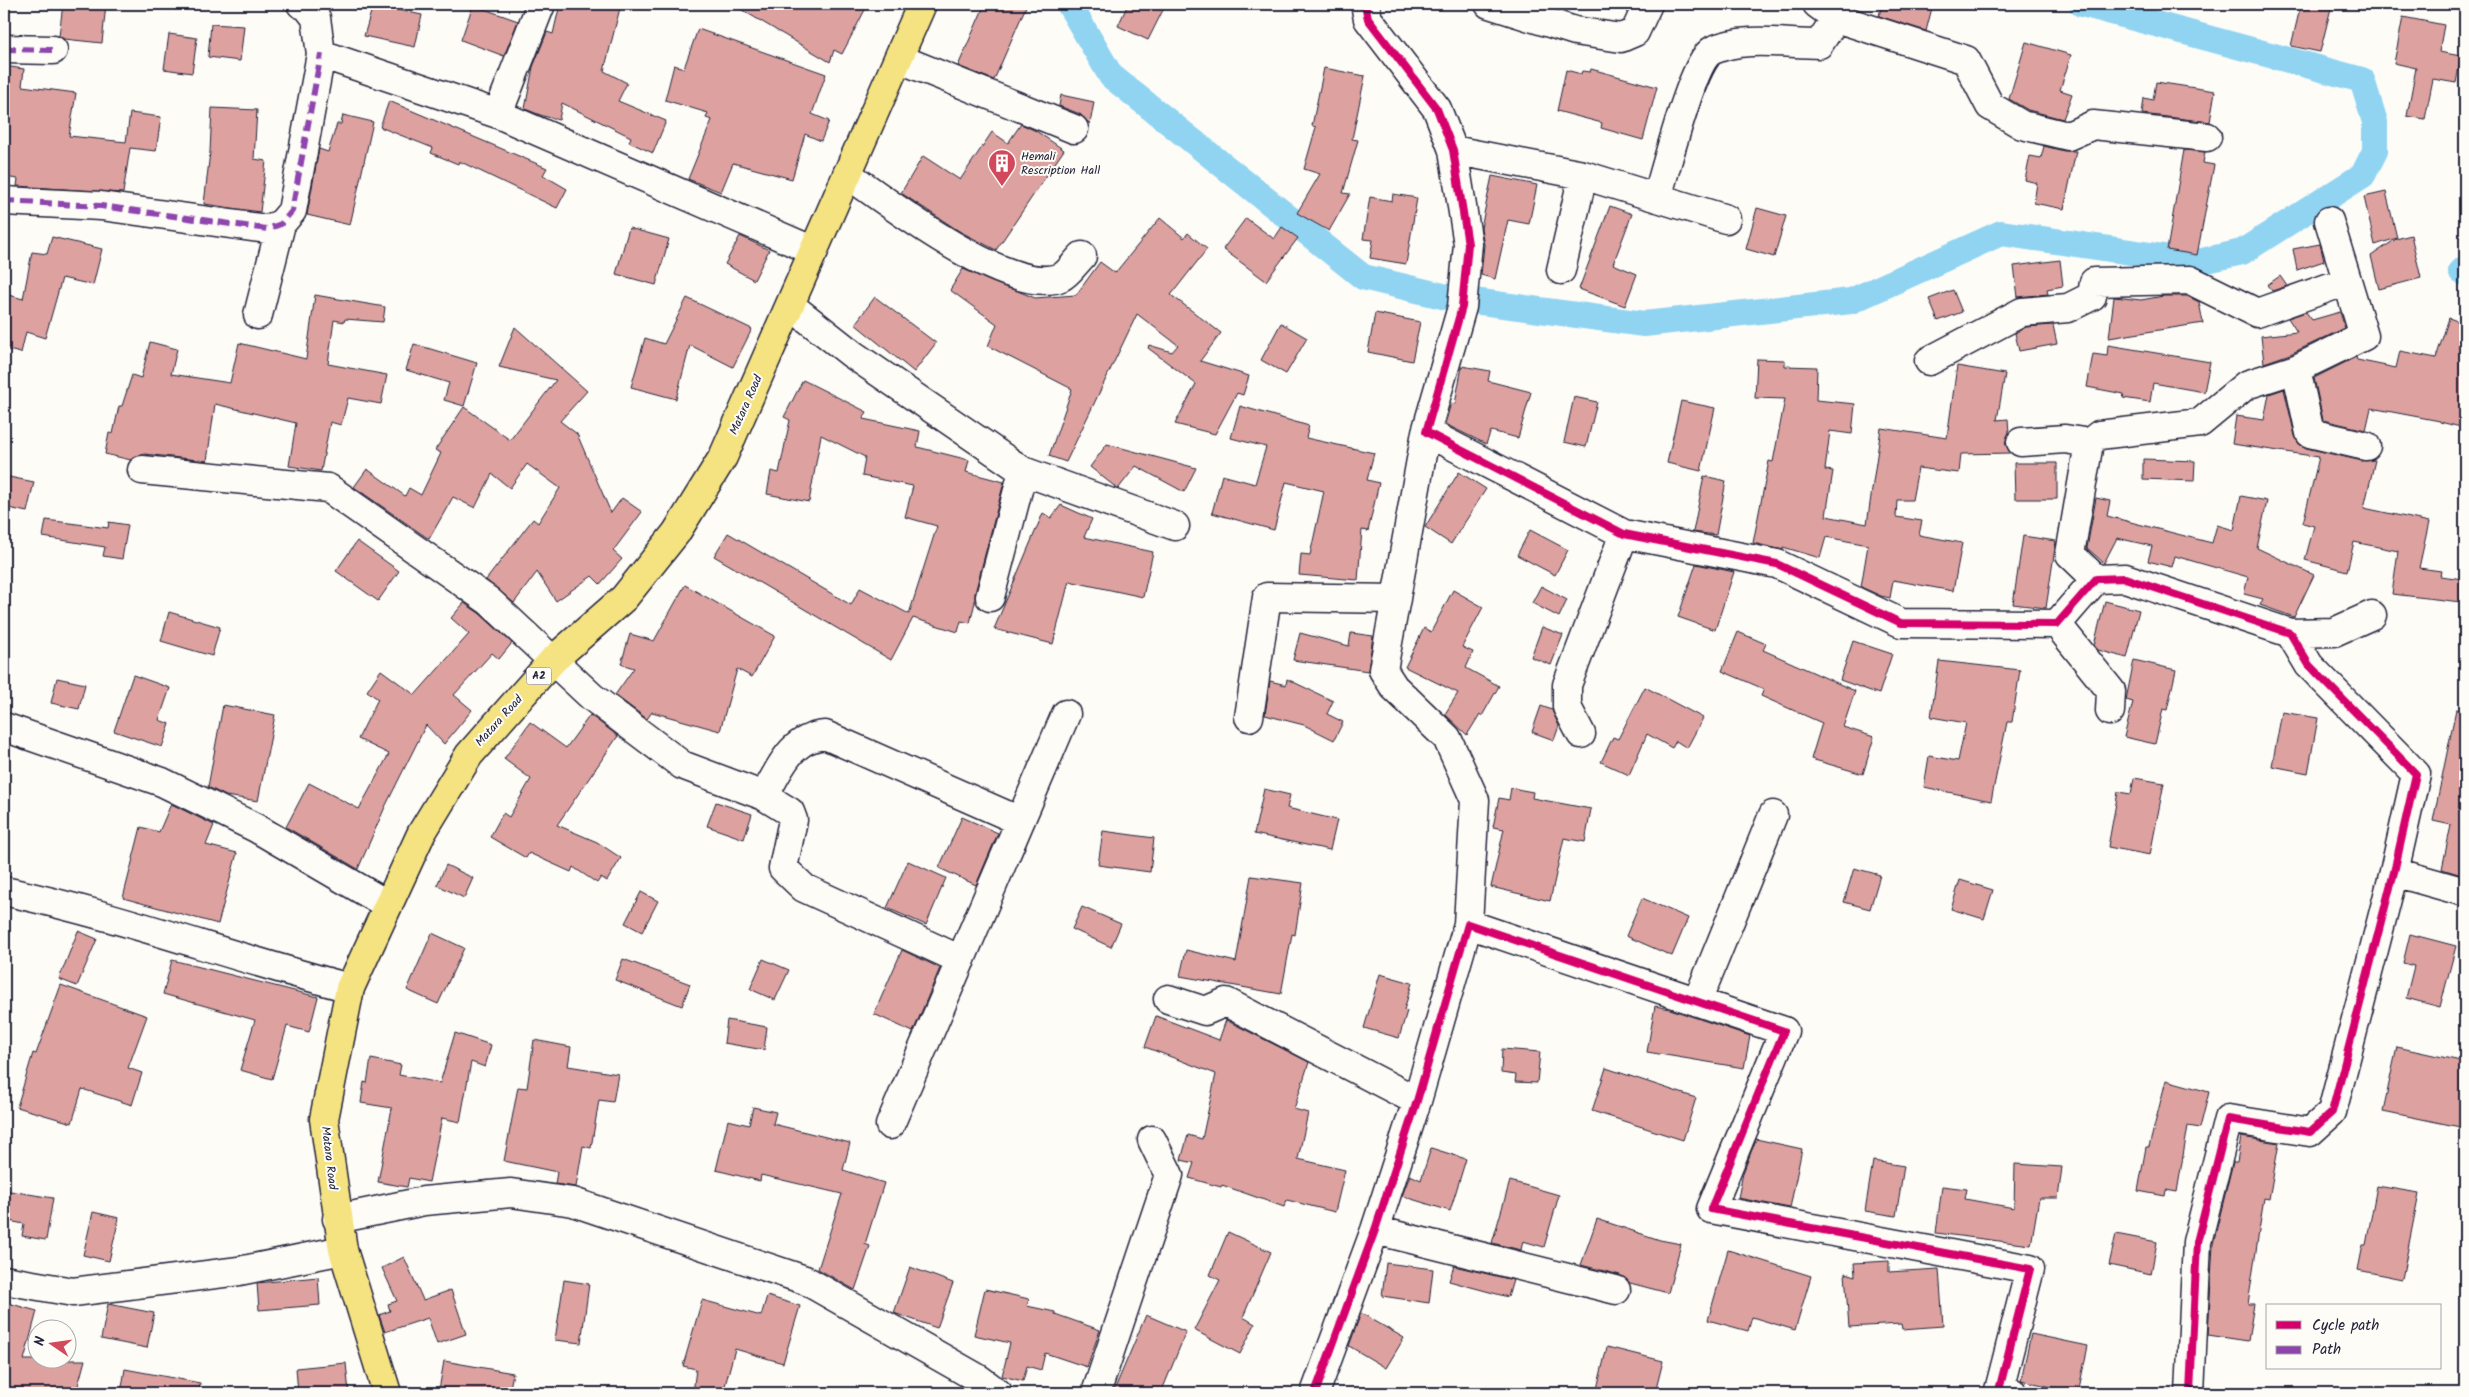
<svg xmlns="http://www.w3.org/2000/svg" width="2469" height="1397" viewBox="0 0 2469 1397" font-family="Kalam,sans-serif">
  <rect width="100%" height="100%" fill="#fdfcf7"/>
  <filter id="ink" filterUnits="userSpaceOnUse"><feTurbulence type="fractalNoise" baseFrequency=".02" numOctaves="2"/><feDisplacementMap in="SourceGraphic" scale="10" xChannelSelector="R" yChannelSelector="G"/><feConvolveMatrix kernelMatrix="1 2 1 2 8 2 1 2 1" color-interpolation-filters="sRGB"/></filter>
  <g filter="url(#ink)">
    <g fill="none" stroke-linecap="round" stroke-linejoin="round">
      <path stroke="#90d4f2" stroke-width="26" d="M1069,4l42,72 252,201 88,21 193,26 207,-23 150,-68 197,29 44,-10 121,-77 12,-24v-29l-13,-42 -280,-76
        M2461,271l4,2"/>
    </g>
    <path fill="#dda29f" stroke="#22223b" d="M63,4h43l-4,39 -38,-4 -5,-3z
      M560,4h61l-17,67 23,12 -9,18 48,20 -13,32 -24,-11 2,-5 -69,-34 -3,17 -16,-4 -18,-7 8,-42 14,-35 6,2z
      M732,4h136l-26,50 -8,-4 -4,12z
      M985,4h42l-33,76 -36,-14z
      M1128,4h38l-18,36 -30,-14z
      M1882,4h51l-7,27 -47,-15z
      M2301,4l30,4 -11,44 -29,-6z
      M373,5l49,10 -7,32 -51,-11z
      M473,5l45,16 -14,35 -43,-16z
      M2403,17l41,8 -5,27 22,4 -5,27 -23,-4 -8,40 -18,-3 9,-48 -22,-5z
      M211,24l33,2 -4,35 -32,-4z
      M698,29l128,45 -14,40 17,7 -8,20 -16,-7 -13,45 -59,-16 -12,29 -33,-13 24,-59 -6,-2 2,-5 -43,-13 9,-35 10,3z
      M169,34l28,4 -5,35 -28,-4z
      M2026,42l45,13 -11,35 12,4 -9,25 -35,-9 -19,-11z
      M4,66l20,3 -2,17 54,7 -7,43 57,6 4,-29 31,4 -5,34 -26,-3 -7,45 -106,-7 1,-7 -14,-2z
      M1324,68l41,8 -13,63 6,1 -15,53 7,1 -21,37 -32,-18 23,-39 -16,-5 12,-42 -4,-1z
      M1591,69l66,18 -14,53 -42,-12 1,-5 -45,-12 9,-41 15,4 1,-3 8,1z
      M2156,82l59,9 -5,31 -68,-8 2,-16 9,2z
      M1061,95l33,7 -4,22 -10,-10 -21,-8z
      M389,101l158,67 -4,7 24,14 -10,19 -98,-47 -1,3 -27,-11 2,-5 -53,-21z
      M212,108l45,2 -3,49 12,2 -6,51 -56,-8 6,-52z
      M343,115l30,7 -23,103 -43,-10 12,-66 9,3 9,-28h4z
      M1021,124l15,7 28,19 -68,100 -37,-19 -58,-38 22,-37 37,24 32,-48 16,11z
      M2044,146l20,5h12l-12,58 -30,-6 3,-20 -12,-3 5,-24 11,2z
      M2184,150l21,2 -2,11 11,2 -17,90 -30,-5z
      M1492,176l45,9 -8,39 -21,-4 -13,59 -14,-4 3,-30 -3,-17z
      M2386,192l11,46 -22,7 -11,-48z
      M1393,194l24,4 -11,66 -36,-6 3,-18 -10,-1 7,-42 22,4z
      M1610,206l22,8 -19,50 24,10 -12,32 -46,-17z
      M1757,208l29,8 -12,41 -28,-8z
      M1160,218l24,20 4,-5 19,16 -36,46 50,38 -21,28 49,15 -6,19 -6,-2 -22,41 -40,-10 21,-40 -48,-36 1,-3 23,7 6,-7 -41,-31 -71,148 -17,-6 23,-67 -84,-43 9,-22 -47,-34 13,-21 72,29 41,-3 24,-33 15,11z
      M1246,218l28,21 8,-12 16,11 -32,43 -43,-32z
      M629,228l40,11 -13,46 -40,-11z
      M2411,235l10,43 -42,11 -8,-33 25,-17z
      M740,236l29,14 -15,30 -29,-16z
      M52,237l50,12 -9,36 -31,-7 -17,60 -19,-6 -5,21 -17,-4v-39l5,-15 14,4 9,-47 15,2z
      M2320,244l4,17 -27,9 -4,-21z
      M2060,260l3,26 -16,3 1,5 -30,3 -4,-31z
      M2280,276l7,10 -15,5 -5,-6z
      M1953,290l9,22 -24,9 -9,-22z
      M315,295l70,12 -2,15 -38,-3 -1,3 -10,-2 -6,44 59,11 -6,29 -33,-6 -7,27 -11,-3 -9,49 -32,-5 7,-43 -81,-19 -8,57 -63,-7 -13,6 -26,-6 4,-21 4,1 6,-28h3l10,-31 9,3 9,-36 27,7 -6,25 59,9 9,-40 67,16z
      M2164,296h23l12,6 4,21 -94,15 5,-41 27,3z
      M875,297l61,46 -22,29 -59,-48z
      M687,298l65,31 -19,38 -43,-22 -14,54 -45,-12 14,-49 19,6z
      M2306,312l6,8 28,-8 5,16 -55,26 -26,9 -3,-27 36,-4 -9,-14z
      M1375,313l45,9 -8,39 -44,-9z
      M2449,318l16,6v104l-25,-6v-1l-69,-13 -5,22 -43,-10 -9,-42 42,-21 1,3 39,8 4,-17 36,7z
      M1281,323l26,15 -21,36 -25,-14z
      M2053,325l4,19 -38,7 -4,-18 11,-6z
      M515,327l72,64 -27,30 17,13 34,79 11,-15 20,14 -29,39 9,8 -22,25 -8,-8 -36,25 -19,-29 -23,31 -28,-23 47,-61 5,4 22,-35 -33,-24 -17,24 -18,-14 -17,34 -22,-11 -24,42 -75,-52 13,-18 38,27 4,-8 12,7 20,-42 -6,-3 29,-43 46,33 46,-60 -57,-13z
      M414,344l63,19 -13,43 -20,-6 5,-17 -43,-13z
      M2108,345l102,17 -6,30 -51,-9 -3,19 -27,-4 1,-4 -37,-7 6,-33 14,2z
      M1757,359l28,1v6l32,1 -1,33 39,4 -3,30 -22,-3 -5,39 8,1 -7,45 41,8 14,-96 66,10 10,-72 48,8 -8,46 11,-1 1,14 -4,10 5,10 -49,1 -2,19 -41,-5 -6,32h-15l-1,17 26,4 -3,14 43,8 -9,48 -60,-11 -3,18 -9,-2 -20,-9 7,-42 -42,-8 -6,21 -37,-11v3l-30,-7 16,-82 4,1 12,-63 -30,-1z
      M1462,366l28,5 -2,10 43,11 -13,46 -27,-7 -5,13 -41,-20 6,-21 4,1z
      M803,380l64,32 -4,7 57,12 -3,16 52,13 -3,12 38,10 -29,111v9l-5,21 -9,-2 -3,11 -45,-14 -22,42 -177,-104 14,-23 123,72 9,-17 49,26 28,-88 -32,-9 8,-31 -51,-10 3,-19 -44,-22 -12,67 -42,-8 4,-23 8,2 11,-53 -6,-3z
      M2284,389l11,47 4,8 7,4 56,13 13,-1 -11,48 65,14 -10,46 22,3 -1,5 23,3 -2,23 -69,-8 6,-43 -44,-9 -7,29 -42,-11 9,-34 -11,-3 16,-66 -87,-13 4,-28 28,4 5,-26z
      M1574,397l23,5 -11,45 -22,-5z
      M1681,401l34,7 -14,63 -34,-8z
      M1240,406l69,20 -3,12 68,15 -7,27 12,3 -11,48 -6,-1 -4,50 -59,-5 2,-21 9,1 14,-64 -38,-9 -12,48 -62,-17 10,-38 33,9 11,-37 -35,-9z
      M1107,444l37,10 52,14 -12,24 -48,-26 -18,23 -28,-22z
      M2143,459l52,2 -1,20 -51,-2z
      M2014,463h43v36h-42z
      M1459,472l27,17 -35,55 -26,-17z
      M4,476l30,6 -7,30 -23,-5z
      M1704,476l22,5 -10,54 -23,-3z
      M2241,496l26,5 -10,47 57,27 -20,42 -34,-12 3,-6 -19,-5 4,-17 -73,-21 -3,11 -24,-6 4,-15 -35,-8 -13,25 -17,-15 9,-50 14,3 -3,15 105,27 5,-18 17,5z
      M1061,505l31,14 -8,18 69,15 -10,45 -74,-16 -16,63 -59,-15 49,-116 8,5z
      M46,520l62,8 1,-6 19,3 -6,34 -19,-3 2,-9 -62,-10z
      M1530,530l38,20 -13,25 -38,-20z
      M2023,536l33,5 -10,67 -33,-4z
      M357,541l42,30 -21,30 -42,-30z
      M1696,564l38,8 -19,58 -37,-13z
      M685,585l90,51 -23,41 -15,-8 -17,62 -68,-19 -5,7 -32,-24 19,-27 -13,-4 9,-30 24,7z
      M1541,586l26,14 -8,17 -27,-14z
      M1453,590l30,17 -21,40 11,5 -7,16 33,18 -17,30 -2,-2 -13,21 -22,-21 13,-21 -53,-26 19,-39 7,4z
      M2105,601l34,9 -12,48 -29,-8 -4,-5z
      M464,603l15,10 33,30 -13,16 -7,-6 -38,42 18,15 -28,34 -18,-19 -41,82 -27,62 -72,-42 23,-44 50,26 30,-55 -31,-15 20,-40 -11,-8 14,-21 34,25 54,-61 -18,-16z
      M169,612l51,15 -8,29 -51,-15z
      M1542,627l21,8 -12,30 -20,-8z
      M1738,632l28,12 -3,6 92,41 -12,36 31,10 -11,37 -52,-15 11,-36 -61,-27 3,-7 -42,-18z
      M1300,633l49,13 2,-13 22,3 -5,35 -75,-11z
      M1853,641l39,13 -13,40 -39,-14z
      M2134,660l42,10 -9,40 -4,-1 -8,35 -31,-7 9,-35 -7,-2z
      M1939,661l81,9 -8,52h-5l-16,79 -67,-14 5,-31 29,5 8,-38 -35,-6z
      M133,675l37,13 -11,32 11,4 -8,23 -48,-16z
      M57,678l28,6 -6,25 -28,-6z
      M1287,679l46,22 -6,13 16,8 -9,18 -30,-15 -39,-10 5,-34 16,4z
      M1645,687l58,31 -16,30 -11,-7 -4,7 -25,-14 -18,41 -28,-13 12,-25 5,2z
      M223,705l52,10 -17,86 -32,-5 -18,-9z
      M1541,706l11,4 7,16 -5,14 -22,-8z
      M2456,709l9,1v166l-23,-7 9,-44 -18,-4z
      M2282,712l36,6 -10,55 -36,-7z
      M590,715l28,21 -61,89 40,17 24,16 -14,23 -6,-4 -4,6 -24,-16 -2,5 -42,-19 -3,5 -36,-21 13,-24 6,4 22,-38 -27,-20 26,-37 36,26z
      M2134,778l30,5 -14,72 -42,-8 10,-55 13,2z
      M1511,788l22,4 -1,6 59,11 -6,33 -21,-4 -14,63 -59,-14 13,-58 -11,-2 6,-29 10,2z
      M1264,789l26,6 -3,13 50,12 -7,30 -76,-16z
      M716,802l36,12 -8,25 -37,-13z
      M171,804l43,21 -8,20 31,8 -19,71 -95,-26 18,-71 18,5z
      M962,817l36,16 -22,52 -37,-17z
      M1103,831l51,7 -4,34 -52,-7z
      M908,861l38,17 -20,47 -39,-17z
      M446,865l27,13 -9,20 -27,-13z
      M1854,868l26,7 -10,34 -26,-7z
      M1251,876l52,7 -8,52 -3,-1 -11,60 -101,-18 6,-26 50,12z
      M1960,880l33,10 -9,29 -33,-10z
      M641,892l17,9 -16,31 -17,-9z
      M1642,898l46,20 -16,38 -46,-20z
      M1082,907l39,17 -10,23 -39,-18z
      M78,931l19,8 -20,47 -18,-7z
      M432,933l32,15 -26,56 -31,-14z
      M2410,934l46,12 -16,61 -34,-9 8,-32 -11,-3z
      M902,950l38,18 -27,64 -39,-18z
      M623,959l67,25 -8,22 -67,-26z
      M763,959l26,11 -14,30 -25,-11z
      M172,960l146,37 -9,35 -22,-6 -15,53 -32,-9 15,-50 -92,-26z
      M1380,974l32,9 -8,27 3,1 -8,27 -35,-10z
      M61,985l86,31 -19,52 14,5 -10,32 -50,-16 -10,34 -55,-16 16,-54 3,1z
      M1655,1006l15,3 80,27 -6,32 -97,-16z
      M1156,1016l63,24 7,-20 83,42 -15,47 14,4 -10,46 47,11 -10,42 -48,-12 -3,7 -62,-22 -1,2 -32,-9 5,-15 -13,-3 7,-25 14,4 14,-65 -71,-27z
      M727,1020l40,7 -3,23 -40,-7z
      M455,1033l36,12 -6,22 -14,-5 -11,60 -18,-4 -13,64 -20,-4 -2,9 -29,-5 14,-74 -31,-5 3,-21 3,1 4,-24 30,6 -2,10 41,8z
      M534,1040l37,7 -3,19 50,8 -5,28 -14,-2 -8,48 -8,-2 -7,41 -21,-3 2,-12 -53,-11 14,-74 9,1z
      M2397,1047l68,15v66l-82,-17z
      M1502,1049l38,3 -3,31 -22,-1 1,-7 -15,-2z
      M1606,1068l90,30 -13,42 -91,-29z
      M2166,1080l43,12 -9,36 -12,-2 -11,66 -11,-2 -1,6 -27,-5 8,-44h3z
      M753,1107l23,5 -3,12 77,19 -7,27 41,13 -19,61 5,2 -15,44 -37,-21 24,-75 -81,-19 -1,6 -44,-11 12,-50 21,5z
      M2241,1137l38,6 -10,56 -5,-1 -16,106h6l-6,37 -40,-6 5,-91 20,-82h4z
      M1756,1139l46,10 -12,59 -52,-10 5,-25z
      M1431,1148l35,11 -16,52 -48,-15 8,-21 11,5z
      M1873,1161l31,5 -8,50 -31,-5z
      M2015,1164l47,3 -4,31h-19l-8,47 -95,-12 6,-47 25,3 -2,10 49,9z
      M1510,1181l49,14 -15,52 -21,-6 -2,9 -29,-7z
      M2377,1186l42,7 -17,86 -44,-9 5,-25h3z
      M4,1190l49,8 -7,42 -24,-4 2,-12 -20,-4z
      M93,1212l26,6 -10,43 -26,-6z
      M1597,1219l63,21 21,4 -13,49 -38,-10 -10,-8 -39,-10z
      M1228,1232l43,20 -28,65 12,7 -15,30 -46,-24 26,-50 -10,-5z
      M2116,1234l41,8 -6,32 -42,-9z
      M1728,1250l83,26 -16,54 -43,-13 -4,14 -40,-11z
      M404,1257l19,43 28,-10 15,44 -29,10 -9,-26 -43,14 -6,-17 11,-4 -2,-7 9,-3 -15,-33z
      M1889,1261v11l50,-3 4,57 -41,3 -1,-5 -52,3 -4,-54 10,3 -1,-13z
      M1386,1263l47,6 -4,34 -47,-7z
      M1454,1266l59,14 -5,17 -59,-16z
      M910,1267l43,16 -16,45 -43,-15z
      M318,1277l2,28 -61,5 -2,-27z
      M564,1280l25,4 -8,59 -26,-3z
      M985,1289l44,10 -2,7 28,6v2l45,16 -13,37 -42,-14 -4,17 -14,-4 -4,15 -21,-5 8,-33 -36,-8z
      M767,1296l33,10 -17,57 -48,-14 -12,44h-30l3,-24 -13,-3 19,-66 59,16z
      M4,1302l33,9 -13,49h61l-9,33h-72z
      M108,1304l46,9 -7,35 -46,-9z
      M1361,1313l43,25 -18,30 -37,-22z
      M1146,1315l40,17 -25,61h-48z
      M2031,1334l57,12 -10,47 -57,-13z
      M1607,1347l56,14 -8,32h-59z
      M444,1361l69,12 -4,20h-50l-20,-3z
      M346,1363l3,30h-51l-2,-25z
      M125,1369l75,14 -1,10h-78z"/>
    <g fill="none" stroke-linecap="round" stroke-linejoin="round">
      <g stroke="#22223b" stroke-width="31">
        <path id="minor" d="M301,4l5,1 10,13 5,36 177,60 316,137
          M1365,4l3,15 69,90 16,41 15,94 -6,63 -36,125 198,102 153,30 124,59 156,1 39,-45 29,-1 165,55 19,32 107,109 -22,98 -62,240 -22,20 -82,-13 -31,123 -7,151
          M1489,4l86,27 46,7 14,-6 13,-28
          M1817,4l19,14
          M4,49l49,1
          M900,59l174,70
          M498,114l43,-110
          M1453,150l130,25 143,44
          M847,174c42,29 164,124 214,103 7,-3 15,-15 21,-21
          M1657,198c8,-26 36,-139 56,-148 31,-14 72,-6 106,-6l17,-26 130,42 24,46 32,19 46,11 25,-11 114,12
          M4,201l97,5 166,23 14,-5 11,-13 29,-157
          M1561,270l22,-95
          M791,306l61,48 171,117 152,55
          M258,315l23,-91
          M1929,361l93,-49 46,-4 24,-12 2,-14 96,-2 67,33 90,-32
          M2296,369l14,64 56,13
          M1426,432l-43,238 11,17 53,51 28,62 -7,124
          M2021,442l44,-3 24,4
          M142,470l186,18 161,113 103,96 90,68 82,31c16,-27 26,-58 61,-61l195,86
          M2096,579l-26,-25 19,-111 10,-8 101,-12 46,-38 50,-16 68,-33 -35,-115
          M990,597l33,-126
          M2057,624l54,67 -1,20
          M2290,633l44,-1 38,-17
          M1249,717l18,-120 129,2
          M4,727l158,55 94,46 132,77
          M1581,734l-14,-27v-22l57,-151
          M764,796l26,16 3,8 -10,48 21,20 157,72
          M2394,872l71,20
          M4,891c117,25 230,67 346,97
          M1168,999l37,12 21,-9 191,99
          M1697,1002l76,-187
          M890,1125l176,-411
          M337,1219l87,-18 87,-8 62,9 232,78 174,99 19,14
          M1375,1230l241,60
          M4,1280l69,12 166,-21 104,-21
          M1096,1393l73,-218 -17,-35
          M1315,1393l60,-163 42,-129 51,-177 316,107 -73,178 319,60 -31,121 14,3"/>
      </g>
      <g stroke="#22223b" stroke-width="31">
        <path id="highway" d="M387,1393l-44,-143 -19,-131 26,-131 71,-154 48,-79 84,-95 71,-62 52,-65 47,-76 199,-453"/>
      </g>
      <use href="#minor" stroke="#fdfcf7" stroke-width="28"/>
      <use href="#highway" stroke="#f5e382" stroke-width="28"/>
      <path stroke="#8e44ad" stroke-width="6" stroke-dasharray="12 6" stroke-linecap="butt" d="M4,49l49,1
        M4,201l97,5 166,23 14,-5 11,-13 29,-157"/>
      <g stroke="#fdfcf7" stroke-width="11">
        <path id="cycleway" d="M1365,4l3,15 69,90 16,41 15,94 -6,63 -36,125 198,102 153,30 124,59 156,1 39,-45 29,-1 165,55 19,32 107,109 -22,98 -62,240 -22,20 -82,-13 -31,123 -7,151
          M1315,1393l60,-163 42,-129 51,-177 316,107 -73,178 319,60 -31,121 14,3"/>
      </g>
      <use href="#cycleway" stroke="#d6006c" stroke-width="8"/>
    </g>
  </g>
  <defs>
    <g id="building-pin" transform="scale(1.4375)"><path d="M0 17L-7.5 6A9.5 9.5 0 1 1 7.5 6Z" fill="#d1495b" stroke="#fdfcf7"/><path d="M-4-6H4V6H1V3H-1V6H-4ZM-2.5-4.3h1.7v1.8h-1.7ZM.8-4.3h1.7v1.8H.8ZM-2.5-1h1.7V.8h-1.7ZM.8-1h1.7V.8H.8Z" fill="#fff"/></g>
  </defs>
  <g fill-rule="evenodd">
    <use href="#building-pin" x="1002" y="163"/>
  </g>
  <g text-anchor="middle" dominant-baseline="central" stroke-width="4" stroke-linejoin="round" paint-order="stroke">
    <rect fill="#fdfcf7" stroke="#646373" stroke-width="1" x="526.5" y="667.5" width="25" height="17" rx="4"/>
    <g font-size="11" font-weight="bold" fill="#22223b">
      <text x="539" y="676">A2</text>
    </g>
    <g font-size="12" fill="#22223b" stroke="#fdfcf7" text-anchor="start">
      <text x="1021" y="156">Hemali<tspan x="1021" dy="14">Rescription Hall</tspan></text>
    </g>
    <g font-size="12" fill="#22223b" stroke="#fdfcf7">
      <text transform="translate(746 405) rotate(-66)">Matara Road</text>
      <text transform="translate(499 721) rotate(-48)">Matara Road</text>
      <text transform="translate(329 1158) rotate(83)">Matara Road</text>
    </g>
  </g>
  <rect width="2469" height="1397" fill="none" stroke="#fdfcf7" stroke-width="20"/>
  <rect x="10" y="10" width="2449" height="1377" fill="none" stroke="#22223b" stroke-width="2" filter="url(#ink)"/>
  <rect x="2266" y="1304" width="175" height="65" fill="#fdfcf7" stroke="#a5a5ac"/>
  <rect x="2276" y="1321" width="25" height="8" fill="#d6006c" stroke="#a5a5ac"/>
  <text x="2312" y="1330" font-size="15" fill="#22223b">Cycle path</text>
  <rect x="2276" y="1346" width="25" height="8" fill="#8e44ad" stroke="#a5a5ac"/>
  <text x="2312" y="1354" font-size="15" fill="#22223b">Path</text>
  <g transform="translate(52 1344) rotate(283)"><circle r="24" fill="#fdfcf7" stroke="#a5a5ac"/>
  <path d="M0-4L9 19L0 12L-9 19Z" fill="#d1495b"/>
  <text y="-8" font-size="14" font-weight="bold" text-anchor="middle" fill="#22223b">N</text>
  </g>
</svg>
